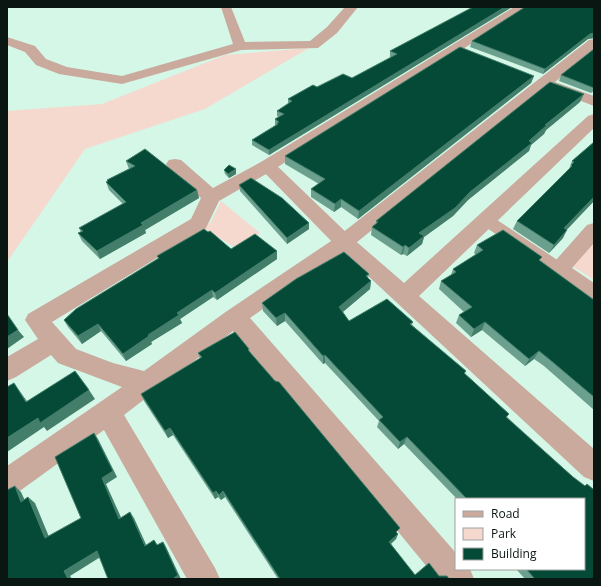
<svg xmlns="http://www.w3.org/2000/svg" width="601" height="586" viewBox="0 0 601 586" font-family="'Open Sans',sans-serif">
  <rect width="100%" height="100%" fill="#d4f7e7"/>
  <path fill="#f5d9ce" d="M309,48l-104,61 -120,40 -78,113v-151l95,-7 123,-49z
    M221,201l39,32 -24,15 -33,-20 8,-6z
    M594,243v37l-22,-14z"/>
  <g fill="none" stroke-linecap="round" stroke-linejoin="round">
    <path fill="#c9aa9d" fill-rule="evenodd" d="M486,215l5,1 74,49 2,4 -2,4 -6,2 -6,-2 -72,-49 -3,-4 3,-4z"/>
    <path fill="#c9aa9d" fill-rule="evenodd" d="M221,7h10l14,35 65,-1 17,-14 18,-20h13l-21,26 -19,15 -77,2 -119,34 -63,-10 -23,-9 -11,-13 -18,-7v-8l28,9 11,13 21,8 55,9 111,-32z
      M514,7h15l-256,163 -54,31 -13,27 -154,94 24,27 37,14 31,8 83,-60 110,-74 252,-197 5,-1v11l-39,32 39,14v10l-44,-17 -2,-2 -197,160 -101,71 206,235v16h14l4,10h-37l-204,-248 -109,84 91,153 5,11h-33l-83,-149 -87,63 -10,4v-31l115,-79 -64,-24 -7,-8 -35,22 -9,4v-24l31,-18 -13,-19 3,-6 163,-95 10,-21 -32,-30 -3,-4 3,-4 6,-1 6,1 32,28 48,-26z
      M594,223v20l-22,25 22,15v19l-8,-2 -34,-25 -4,-6 39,-44z"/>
    <path fill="#c9aa9d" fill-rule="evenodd" d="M594,114v14l-175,168 175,153v32l-10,-4 -247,-230 -79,-81 3,-4 6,-1 6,1 78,75 53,46 184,-167z"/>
  </g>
  <path fill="#6ca08e" d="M473,7h39l-243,148 -17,-10v-5l24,-15h-1v-6l4,-2 -2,-1v-5l11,-7v-5l29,-12 35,-9 39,-21h-1v-6z
    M594,7v31l-6,1 -45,35 -73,-27 2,-6z
    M594,49v42l-3,2 -32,-12 2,-6z
    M534,76l-3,7 -173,136 -17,-12 -7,5 -23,-15v-8l8,-5 -34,-20v-8z
    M580,102l-34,28 -2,4 -13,11 -2,6 -61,49 -15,16 -29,21 -2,7 -15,12 -4,-2 -2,1 -30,-20 1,-8 4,-3v-3z
    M594,140v61l-28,29 -3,8 -14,15 -36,-24 4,-8 52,-52 3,-8 22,-19h-1z
    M126,161l71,29 2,8 -54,32 1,3 -46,26 -18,-18 -4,-8 3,-1 -2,-4 44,-24 -14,-14 -3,-8 1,-1v-1l22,-11z
    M224,170l12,4 -7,4 -4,-4z
    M239,185l70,38v6l-22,15 -47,-53z
    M208,232l23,17 46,2v8l-60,41 -4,-3 -33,22 2,4 -31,19 1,2 -26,17 -25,-30 -19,13 -14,-17 -4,-7 94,-61 -1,-3z
    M477,245l63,16 54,39v110l-50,-44 -10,-7 -9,7 -43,-36 -11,7 -15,-14 3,-8 5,-3 -25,-23 2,-8 10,-6 2,-6 23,-14 -2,-2z
    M344,252l25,22 -1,4 3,3 -1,8 -27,23 6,9 38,-22 26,23 -1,3 54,46 -1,3 44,40 -2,3 66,60 12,9 2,-2 7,6v89h-69l-9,-10h68v-70h-127l-53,-55 -6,5 -21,-22 2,-6 -54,-58 -2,1 -38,-43 -8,5 -14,-15 -1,-8 34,-24z
    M249,349l1,3 148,182 -2,5 -5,5 24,31 24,1 10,3h-171l-53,-82 -4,3 -3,-3 -3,2 -42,-64 -5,3 -24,-37 -3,-7 59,-35 -2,-6z"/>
  <path fill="#437e6b" d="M505,7h7l-243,148v-5z
    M594,33v5l-6,1 -45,35 2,-5 45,-35z
    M534,76l-3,7 -173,136 1,-8z
    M584,94l-4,8 -34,28 -2,4 -13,11 -2,6 -61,49 -15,16 -29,21 -2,7 -15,12 2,-8 10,-15 51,-41 59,-51 16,-16z
    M236,169v5l-7,4 -1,-4z
    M197,190l2,8 -54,32 1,3 -46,26 -3,-8 44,-28z
    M594,197v4l-34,36 4,-9z
    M341,199v8l-7,5 1,-8z
    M309,223v6l-22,15v-6z
    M567,230l-4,8 -14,15 5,-8z
    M405,245l-2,9 -2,1 2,-8z
    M277,251v8l-60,41 -2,-7z
    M371,281l-1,8 -31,26v-8z
    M212,290l1,7 -33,22 2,4 -31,19 1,2 -26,17 -3,-7 54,-41z
    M285,313v8l-8,5 -1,-8z
    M485,322l-3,8 -11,7 3,-8z
    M98,324l3,7 -19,13 -4,-8z
    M18,330l6,7 -17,12v-12z
    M539,351l-5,8 -9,7 4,-7z
    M325,355v8l-2,1v-8z
    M14,383l7,10 13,18 -8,-9z
    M89,390l6,9 -48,32 -3,-4 -37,25v-14l31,-20z
    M170,428l3,7 -5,3 -3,-7z
    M94,433l4,6 19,38 -11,7 18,40 -5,-5 -17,-41z
    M407,437l-3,7 -6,5 2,-7z
    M15,486l6,6 7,15 -7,-5z
    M216,491l2,6 -3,2 -2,-6z
    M223,491l2,6 -4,3 -2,-5z
    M28,497l7,6 17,41 -7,-6z
    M130,512l4,6 15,33 -4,-5z
    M398,534l-2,5 -9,8 2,-5z
    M163,542l3,5 15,32h-6z
    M97,551l5,5 -32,20 2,3h-4l-4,-8z"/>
  <path fill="#054a36" stroke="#437e6b" d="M473,7h32l-236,143 -17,-10 26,-16 -1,-1 2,-1 -4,-3 9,-5 -7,-3 15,-10 -4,-2 25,-14 4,2 26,-13 9,4 45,-24 -7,-3z
    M525,7h69v26l-4,1 -45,35 -73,-28z
    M460,47l74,29 -175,135 -18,-12 -6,5 -24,-15 14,-10 -40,-23z
    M594,49v39l-33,-13z
    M550,82l34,12 -39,31h2l-18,16 3,2 -62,49 -15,16 -36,25 5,3 -15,12 -4,-3 -2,2 -31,-20 6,-5 -2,-1z
    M594,142v55l-30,31 3,2 -13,15 -37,-24 55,-55 -1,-1 3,-3 -2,-1z
    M145,149l52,41 -56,33 2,2 -46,26 -19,-18 5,-2 -4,-3 47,-26 -20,-20 2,-1 -1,-1 28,-14 -9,-5z
    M229,165l7,4 -8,5 -4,-4z
    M251,178l31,20 27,25 -22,15 -48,-53z
    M204,229l4,3 2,-1 21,18 24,-15 22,17 -62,42 -3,-3 -35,23 2,2 -31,20 1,1 -26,18 -25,-30 -20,12 -14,-16 12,-11 83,-51 -2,-2z
    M503,230l39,27 -3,3 55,40v97l-45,-38 -10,-8 -10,8 -44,-37 -11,7 -15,-14 13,-8 -31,-26 15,-9 -3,-3 30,-19 -6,-5z
    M344,252l25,22 -3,2 5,5 -32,26 10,14 38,-22 26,23 -3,2 56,47 -2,2 45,41 -3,3 67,60 12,9 2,-2 7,6v89h-59l-9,-10h58v-70h-117l-60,-62 -7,5 -21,-22 4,-3 -58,-62 -2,1 -38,-43 -9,5 -14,-15 34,-24z
    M7,314l11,16 -11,7z
    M235,332l14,17 -1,1 27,31 4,1 121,146 -4,4 2,2 -9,8 26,33 14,-12 10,13h8l2,3h-169l-57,-88 -4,4 -3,-4 -3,2 -43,-65 -5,3 -24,-37 61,-37 -4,-4z
    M75,371l14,19 -49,33 -2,-5 -31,20v-51l7,-4 12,19z
    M94,433l19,38 -11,7 17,41 11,-7 15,34 9,-6 3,5 6,-3 15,33 -4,3 1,1h-67l-11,-28 -33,20 4,8h-60l-1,-3v-86l8,-4 6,16 7,-5 17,41 36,-20 -26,-61z"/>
  <rect width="601" height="586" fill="none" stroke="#091611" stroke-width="16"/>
  <rect x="455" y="498" width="130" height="72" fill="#ffffff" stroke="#9da2a0"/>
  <rect x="463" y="511" width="20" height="6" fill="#c9aa9d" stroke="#9da2a0"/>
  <text x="491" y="518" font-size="12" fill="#091611">Road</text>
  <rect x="463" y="528" width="20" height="12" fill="#f5d9ce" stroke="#9da2a0"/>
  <text x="491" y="538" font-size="12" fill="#091611">Park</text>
  <rect x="463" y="548" width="20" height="12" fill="#054a36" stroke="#9da2a0"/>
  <text x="491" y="558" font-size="12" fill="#091611">Building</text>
</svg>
